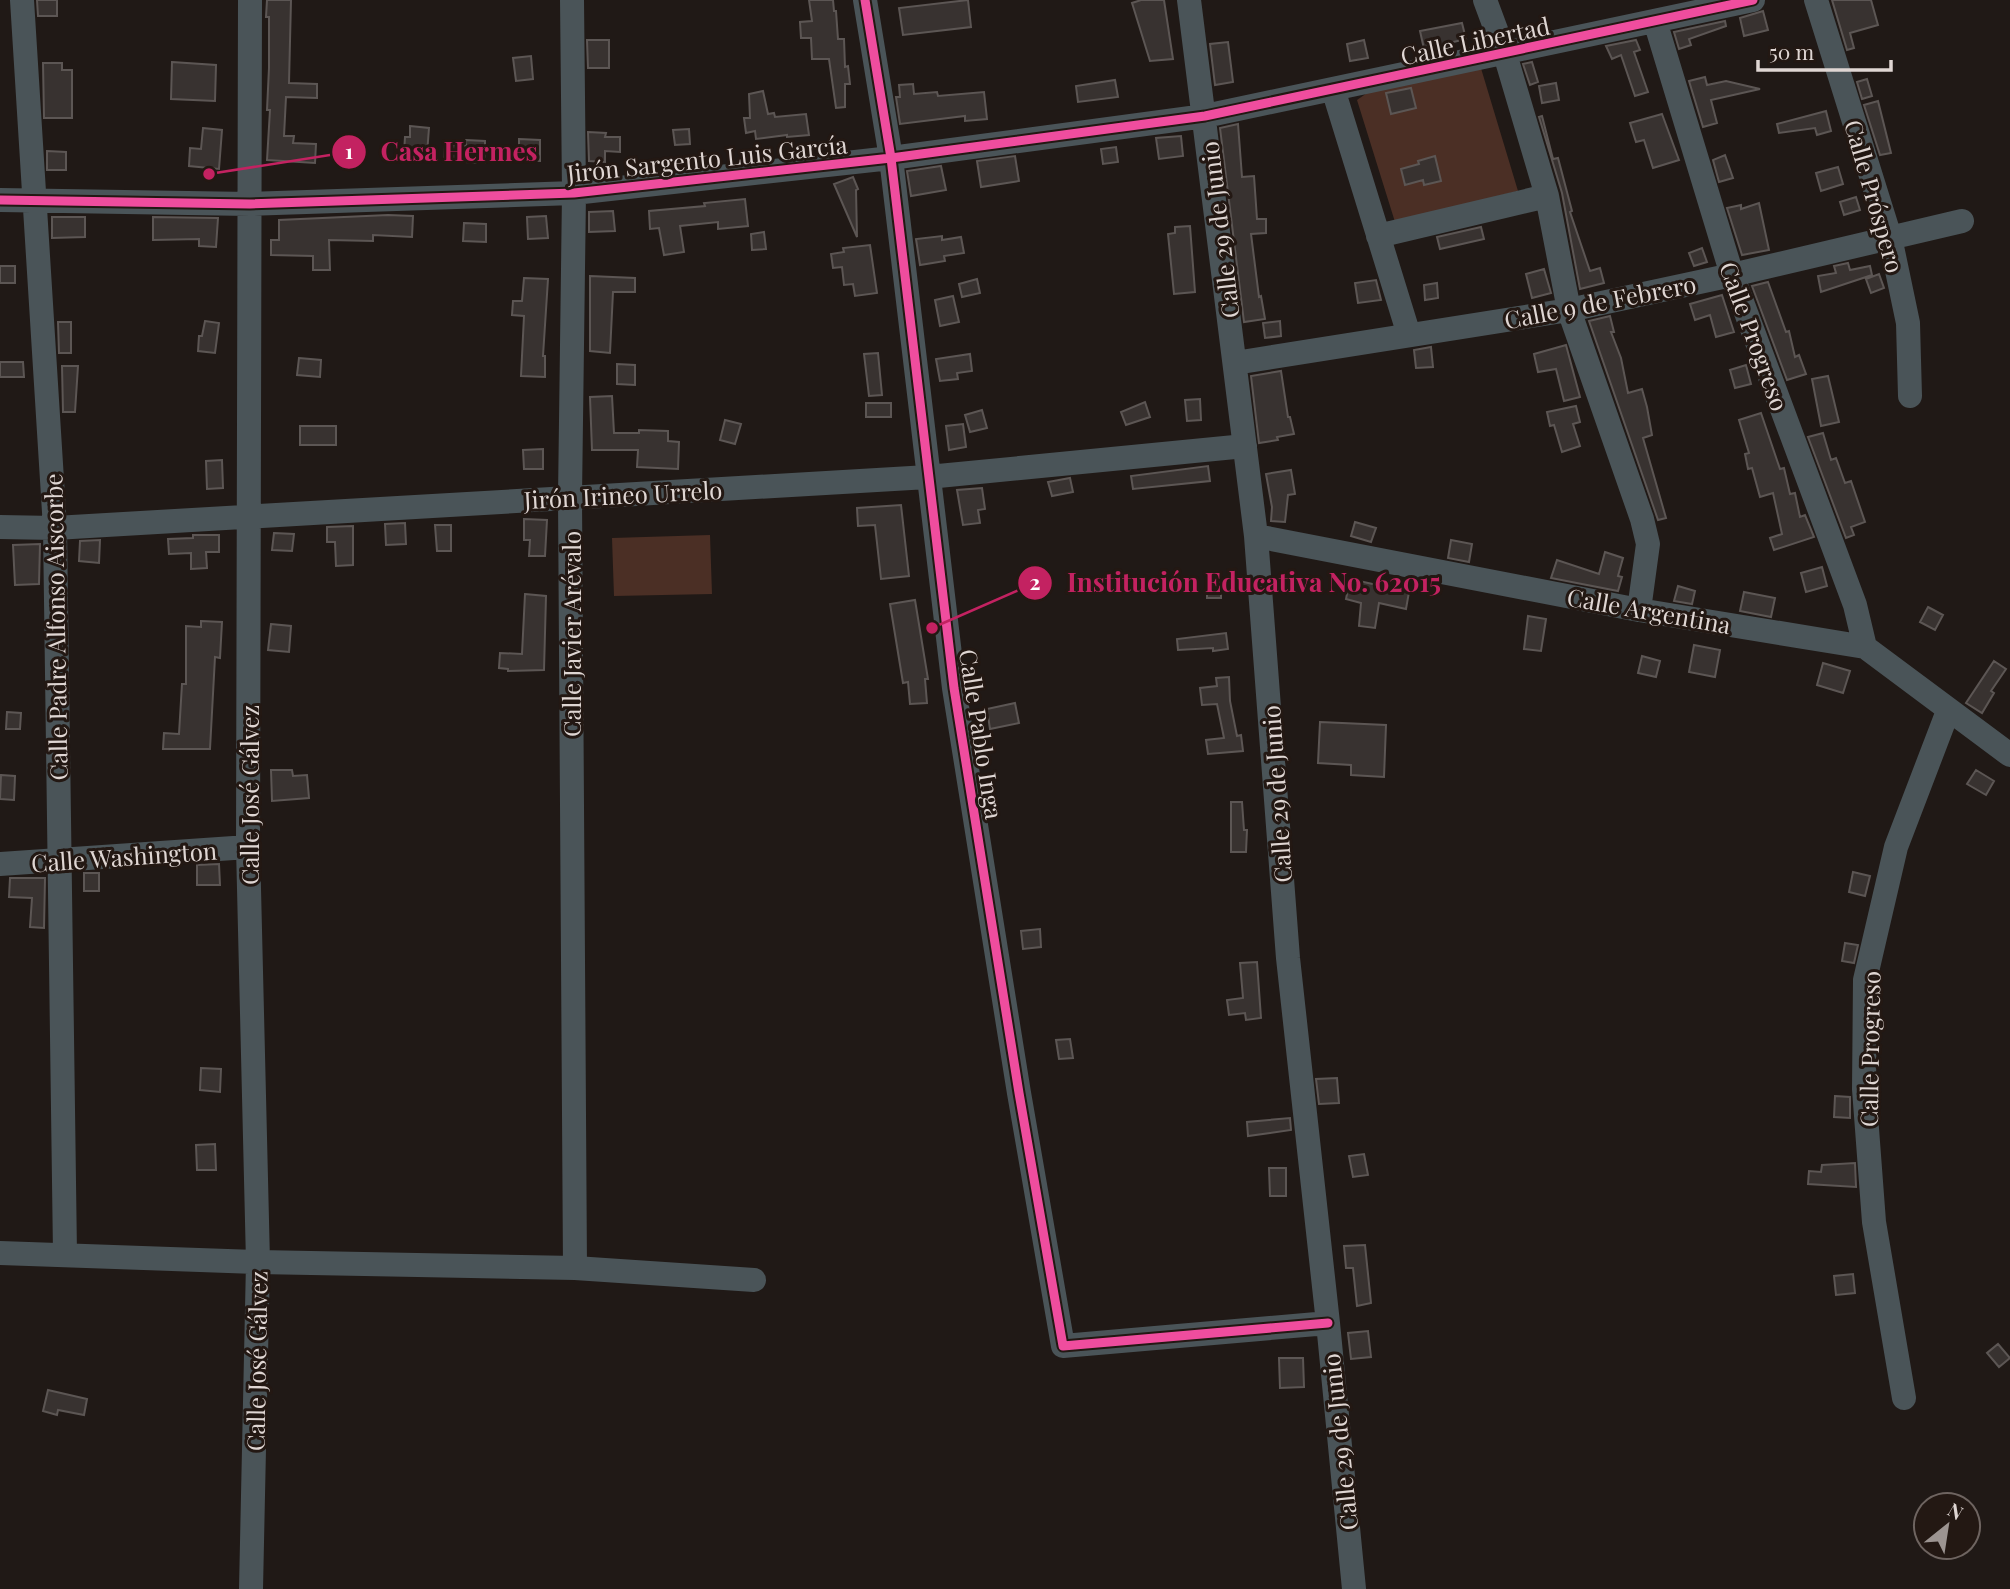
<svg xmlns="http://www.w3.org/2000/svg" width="2010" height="1589" viewBox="0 0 2010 1589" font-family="'Playfair Display',serif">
  <rect width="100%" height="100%" fill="#201916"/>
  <path fill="#4b2f25" d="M1480,65l38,126 -123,31 -38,-122 10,-7z
    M710,535l2,59 -98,2 -2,-58z"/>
  <path fill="#383230" stroke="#5c5654" stroke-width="2" d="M37,0h20v16h-19z
    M267,0h24l-2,83 28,1v14l-31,-1 -2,39h10l-1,7 23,1 -1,19 -48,-3 3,-50h-3l2,-42v-51h-3z
    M809,0h24l1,11h2l2,28h6l1,28 3,-1 2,18h-5v23l-9,1 -7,-49h-17l-1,-21h-10l-1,-16 12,-1z
    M968,0l3,27 -68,8 -4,-27z
    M1141,0h23l9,59 -23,2 -18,-58z
    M1832,0h39l7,25 -28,8 4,15 -7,2z
    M1763,11l5,19 -24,6 -4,-18z
    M1725,21l1,5 -37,13 2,6 -12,4 -5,-17z
    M1462,23l4,16 -42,10 -4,-18z
    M587,40h22v28h-21z
    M1364,40l4,18 -18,3 -3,-17z
    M1636,40l4,10 -6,2 14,40 -13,4 -14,-41 -9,4 -6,-13z
    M1228,42l5,40 -18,3 -5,-41z
    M531,56l2,23 -17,2 -3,-23z
    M172,62l44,3 -1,36 -44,-2z
    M1532,62l6,20 -8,3 -7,-21z
    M43,63h19v7h10v48h-28z
    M1705,77l2,8 19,-4 34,8 -49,11 6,23 -14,4 -14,-46z
    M1867,79l5,17 -10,3 -5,-17z
    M1115,80l3,17 -40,5 -2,-16z
    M1556,83l3,17 -17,3 -3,-17z
    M913,84l1,10 23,-2 1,4 46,-4 3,27 -22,2v-5l-65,8 -4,-27h4l-1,-12z
    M1411,88l5,20 -25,6 -5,-21z
    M763,91l5,23 6,-1 1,4 31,-3 3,21 -22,2v-2l-31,4 -1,-8 -9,2 -2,-15h6l-1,-24z
    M1878,101l13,52 -11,2 -16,-50z
    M1826,111l5,20 -14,4 -2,-7 -36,5 -2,-9z
    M1662,114l17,46 -26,8 -9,-28 -8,2 -6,-19z
    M1542,116l11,43 5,-1 14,53 -2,1 20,59 10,-3 4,15 -24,6 -18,-96 -23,-76z
    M1238,124l4,53 12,-1 3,43h9v14l-15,1 8,63 2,-1 4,23 -21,3 -24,-194z
    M410,126l19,2 -2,26 -23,-1 1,-16h5z
    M203,128l19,2 -3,39 -30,-3 1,-18 11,1z
    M689,129l1,15 -15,1 -2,-15z
    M588,132l18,1 -1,4h15v15l-15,-1v11l-16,-1z
    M1181,136l2,20 -24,3 -3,-21z
    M519,139l21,1v21l-21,-1z
    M466,140l19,1v22l-41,-2 1,-16 21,1z
    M1116,147l2,15 -15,2 -2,-15z
    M47,151l19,1v18h-19z
    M1725,155l8,23 -14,4 -6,-22z
    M1015,156l4,25 -38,6 -4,-26z
    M1435,156l6,25 -17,4 -1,-5 -18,5 -4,-16 18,-5 -1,-3z
    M941,166l5,24 -35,6 -4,-25z
    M1838,167l5,17 -22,7 -5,-18z
    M853,177l5,12 -2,1 1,47 -23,-53z
    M1856,197l4,13 -16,5 -4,-13z
    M745,199l3,27 -30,3v-7l-38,4 4,26 -20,3 -5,-27 -9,1 -1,-18 56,-5 -1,-3z
    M1759,203l10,47 -27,5 -15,-47 14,-3v4z
    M613,211l2,20 -26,1v-20z
    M388,215l25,1 -1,21 -39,-2v6l-44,-1 1,30h-17v-14l-42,-1v-15h8v-20z
    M546,216l2,22 -20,1 -1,-22z
    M52,217h33v20l-33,1z
    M153,217l65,1 -2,29 -17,-1v-7l-46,1z
    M464,223l22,1v18l-23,-1z
    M1190,226l5,66 -21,2 -6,-60 7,-1v-6z
    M1481,227l3,12 -44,10 -3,-12z
    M764,232l2,17 -14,1 -1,-16z
    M942,236v4l19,-3 3,16 -20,3 1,5 -25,4 -4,-26z
    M870,245l7,48 -22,3 -2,-12 -9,1 -2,-18 -9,1 -2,-14 13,-2 -1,-4z
    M1702,248l5,14 -13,4 -5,-13z
    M1848,263l2,7 20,-4 2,9 -51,17 -3,-16 18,-3 -2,-7z
    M0,266h15v17h-15z
    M1544,269l7,24 -19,5 -6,-24z
    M1879,274l5,14 -13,5 -5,-14z
    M590,276l45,2v14h-22l-3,61 -20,-2z
    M524,278l24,1 -5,77h2v21l-24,-1 3,-60 -12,-1 1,-14h9z
    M977,279l3,14 -18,4 -3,-13z
    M1376,280l5,20 -23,3 -3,-20z
    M1768,282l18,50 3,-1 6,26 4,-2 7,19 -19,6 -35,-94z
    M1437,283l1,15 -13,2 -1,-15z
    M1722,295l12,37 -18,5 -6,-22 -15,5 -5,-16z
    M953,296l6,26 -19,4 -5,-26z
    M1610,316l4,16h-3l10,26 7,35 14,-4 5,18 5,28 -9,3 23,80 -8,2 -69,-199z
    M205,321l14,2 -4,30 -17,-2 1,-15h3z
    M1280,321l1,15 -16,2 -2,-15z
    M58,322h13v31h-12z
    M1566,345l14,52 -16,4 -8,-32 -18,3 -4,-18z
    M1431,347l2,20 -17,1 -2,-18z
    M878,353l4,42 -13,1 -5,-42z
    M970,354l2,17 -15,2 1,6 -18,2 -4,-22z
    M299,358l22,2 -1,17 -23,-2z
    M0,362h23l1,15h-24z
    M617,364l18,1v20l-18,-1z
    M1746,365l5,19 -16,4 -5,-18z
    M62,366h16l-3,46h-12z
    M1281,371l7,46h2l4,17 -17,3 1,3 -19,3 -8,-67z
    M1828,376l11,46 -18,4 -9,-47z
    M612,396l2,37h25v-3l29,1v10l11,1 -1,27 -41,-2 1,-17h-46l-2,-53z
    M1200,399l1,21 -14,1 -2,-21z
    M1145,402l5,15 -24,8 -5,-13z
    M866,403h25v14h-25z
    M1576,406l4,16 -7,2 7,22 -18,6 -8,-27 -4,1 -3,-14z
    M982,410l5,18 -17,4 -5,-17z
    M1761,413l19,56 4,-1 6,26 5,-1 5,24 5,-2 9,22 -40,13 -4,-12 12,-4 -9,-41 -13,4 -8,-29 -4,1 -3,-15 4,-1 -10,-33z
    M725,420l16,4 -6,20 -15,-4z
    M963,424l3,23 -17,3 -3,-24z
    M300,426h36v19h-36z
    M1823,433l8,27 5,-2 9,25 6,-2 14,41 -14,5 3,8 -8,3 -38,-101z
    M543,449v20h-19l-1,-19z
    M222,460l1,28 -16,1 -1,-28z
    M1208,466l2,15 -77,8 -2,-13z
    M1291,470l4,24 -7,1 -3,27 -14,-1 1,-14 -6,-33z
    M1070,478l3,14 -21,4 -4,-14z
    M982,488l3,21 -7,1 2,13 -17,2 -6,-35z
    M901,505l8,71 -28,3 -6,-54 -17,1 -1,-18z
    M524,519l23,1 -2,36h-16l1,-16h-6z
    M1355,522l21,6 -5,14 -20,-6z
    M405,523l1,21 -20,1 -1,-21z
    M435,525h16v26h-14z
    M353,526v39l-17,1 -1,-24h-8v-15z
    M274,533l20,1 -2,17 -20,-1z
    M193,535h26v17h-13l1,16 -16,1v-16l-22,1 -1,-15 25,-1z
    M100,540l-1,23 -20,-2 1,-20z
    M1451,540l21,4 -3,18 -21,-4z
    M40,544l-1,40 -24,1 -2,-40z
    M1605,552l18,6 -5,18 4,1 -4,14 -67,-13 6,-18 42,14z
    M1822,567l5,19 -21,6 -5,-19z
    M1207,576h14v22h-14z
    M1350,579l59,13 -3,17 -27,-6 -4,25 -16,-2 2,-23 -15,-4z
    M1678,586l17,5 -3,13 -18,-3z
    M1744,592l31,6 -4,19 -31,-6z
    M525,594l21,2 -2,74 -36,1v-2l-9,-1 1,-15 22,1z
    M915,600l13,79h-3l2,24 -17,1 -2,-22 -5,1 -13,-79z
    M1928,607l15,8 -8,15 -15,-8z
    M1528,616l18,3 -5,32 -17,-2z
    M201,621l21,1 -2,36 -5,-1 -5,92h-47l1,-16 15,1 3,-50h4v-58l15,1z
    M271,624l20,2 -2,26 -21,-2z
    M1226,633l2,16 -15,2v-3l-35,2 -1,-11z
    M1694,645l26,5 -5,27 -26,-5z
    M1642,656l18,5 -4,16 -18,-4z
    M1994,661l12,8 -15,22 3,2 -12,20 -16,-10z
    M1823,663l27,8 -7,22 -26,-8z
    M1229,677l1,24 7,35 4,-1 2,16 -35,3 -2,-14 18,-2 -7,-34 -15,1 -2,-17 17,-2 -1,-8z
    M1015,703l4,20 -29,6 -3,-20z
    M7,712l14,1 -1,16h-14z
    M1320,722l66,3 -2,52 -33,-2v-10l-33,-2z
    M271,770h21l1,6 14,-1 2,23 -37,3z
    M1976,770l18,11 -8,14 -19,-11z
    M1,775l14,1 -1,24 -14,-1z
    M1231,802h11l2,28h3l-1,22h-15z
    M219,864l1,21h-23v-20z
    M1853,872l17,4 -5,20 -16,-4z
    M84,873h15v18h-15z
    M10,878h35l-1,50 -14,-1 2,-29 -23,-1z
    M1040,929l1,18 -18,2 -2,-18z
    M1845,943l13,2 -4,18 -12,-2z
    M1257,962l4,56 -15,2 -1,-7 -16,2 -2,-15 16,-2 -3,-35z
    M1070,1039l3,19 -14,1 -3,-19z
    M201,1068l20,1 -1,23 -20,-2z
    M1337,1078l2,25 -20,1 -3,-25z
    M1835,1096l15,1v21l-16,-1z
    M1290,1118l1,12 -43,6 -1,-14z
    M215,1144l1,26h-19l-1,-25z
    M1364,1154l4,21 -15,2 -4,-21z
    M1855,1163l1,24 -48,-3 1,-13 12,1 1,-7z
    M1269,1168h17v28h-16z
    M1365,1245l6,58 -14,3 -4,-38h-7l-2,-22z
    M1853,1274l2,19 -19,2 -2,-19z
    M1368,1331l3,26 -20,2 -3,-26z
    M1998,1344l12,14 -11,9 -12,-14z
    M1279,1358h24l1,29 -24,1z
    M48,1390l39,9 -3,16 -26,-5 -1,5 -14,-4z"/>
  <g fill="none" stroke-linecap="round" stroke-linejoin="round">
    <path stroke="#4a5458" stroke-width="24" d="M22,0l33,528 10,726
      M250,0l-2,847 10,415 -7,327
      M572,0l2,193 -4,304 5,771
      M865,0l26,158 63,530 65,405 44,253 265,-23
      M1189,0l67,536 32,422 40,365 26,266
      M1485,0l20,54 42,142 22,114 73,209 6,25 -9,66
      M1816,0l74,237 18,86 2,73
      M1655,21l77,254 123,330 10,42
      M1333,89l76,246
      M0,200l250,4 324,-11 317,-35 314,-42 548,-116
      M1378,236l169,-40
      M1235,363l334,-53 163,-35 230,-54
      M0,527l55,1 873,-51 317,-31
      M1256,536l383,74 226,37 145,108
      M0,864l248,-17
      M0,1253l258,9 317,6 179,12
      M1904,1398l-30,-176 -10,-133 1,-109 31,-133 52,-136"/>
    <g stroke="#231813" stroke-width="13">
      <path id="cycleway" d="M865,0l26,158 63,530 65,405 44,253 265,-23
        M0,200l250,4 324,-11 317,-35 314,-42 548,-116"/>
    </g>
    <use href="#cycleway" stroke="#ef4d9e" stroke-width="9"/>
  </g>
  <g text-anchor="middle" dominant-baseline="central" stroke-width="6" stroke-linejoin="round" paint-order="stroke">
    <g font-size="24" fill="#dfd6d3" stroke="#231813">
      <text transform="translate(1475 40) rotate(-12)">Calle Libertad</text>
      <text transform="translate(707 158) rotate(-6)">Jirón Sargento Luis García</text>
      <text transform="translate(1875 196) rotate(74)">Calle Próspero</text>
      <text transform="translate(1219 230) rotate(-97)">Calle 29 de Junio</text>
      <text transform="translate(1600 301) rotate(-11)">Calle 9 de Febrero</text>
      <text transform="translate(1755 336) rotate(70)">Calle Progreso</text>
      <text transform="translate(623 494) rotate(-3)">Jirón Irineo Urrelo</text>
      <text transform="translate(1649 610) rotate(10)">Calle Argentina</text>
      <text transform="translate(55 627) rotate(-91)">Calle Padre Alfonso Aiscorbe</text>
      <text transform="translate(571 634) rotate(-90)">Calle Javier Arévalo</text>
      <text transform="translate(982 734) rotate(81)">Calle Pablo Inga</text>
      <text transform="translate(1276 794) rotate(-94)">Calle 29 de Junio</text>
      <text transform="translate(249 795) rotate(-90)">Calle José Gálvez</text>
      <text transform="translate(124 856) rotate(-4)">Calle Washington</text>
      <text transform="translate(1869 1049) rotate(-89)">Calle Progreso</text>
      <text transform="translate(256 1361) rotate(-89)">Calle José Gálvez</text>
      <text transform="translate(1339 1442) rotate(-96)">Calle 29 de Junio</text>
    </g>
  </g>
  <path fill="none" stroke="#c32261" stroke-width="2.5" d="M209 174L349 152M932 628L1035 583"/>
  <g fill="#c32261" stroke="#231813" stroke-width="2.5">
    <circle cx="209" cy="174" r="7"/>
    <circle cx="932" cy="628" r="7"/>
    <circle cx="349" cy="152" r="18"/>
    <circle cx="1035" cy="583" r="18"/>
  </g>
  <g font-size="21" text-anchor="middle" font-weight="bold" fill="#fff">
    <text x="349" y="159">1</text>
    <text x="1035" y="590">2</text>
  </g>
  <g font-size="26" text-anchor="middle" font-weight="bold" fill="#c32261" stroke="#231813" stroke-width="6" stroke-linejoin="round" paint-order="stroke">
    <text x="459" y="161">Casa Hermes</text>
    <text x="1254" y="592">Institución Educativa No. 62015</text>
  </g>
  <g transform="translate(1947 1526) rotate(30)"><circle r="33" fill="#231813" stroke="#6e6460" stroke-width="2"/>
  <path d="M0-5L12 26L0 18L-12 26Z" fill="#9c9491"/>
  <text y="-10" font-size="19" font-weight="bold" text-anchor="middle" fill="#dfd6d3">N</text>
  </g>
  <path d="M1758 60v10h133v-10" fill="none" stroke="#dfd6d3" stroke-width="3.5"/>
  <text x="1769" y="60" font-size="21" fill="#dfd6d3" stroke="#231813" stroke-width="5" paint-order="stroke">50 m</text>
</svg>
